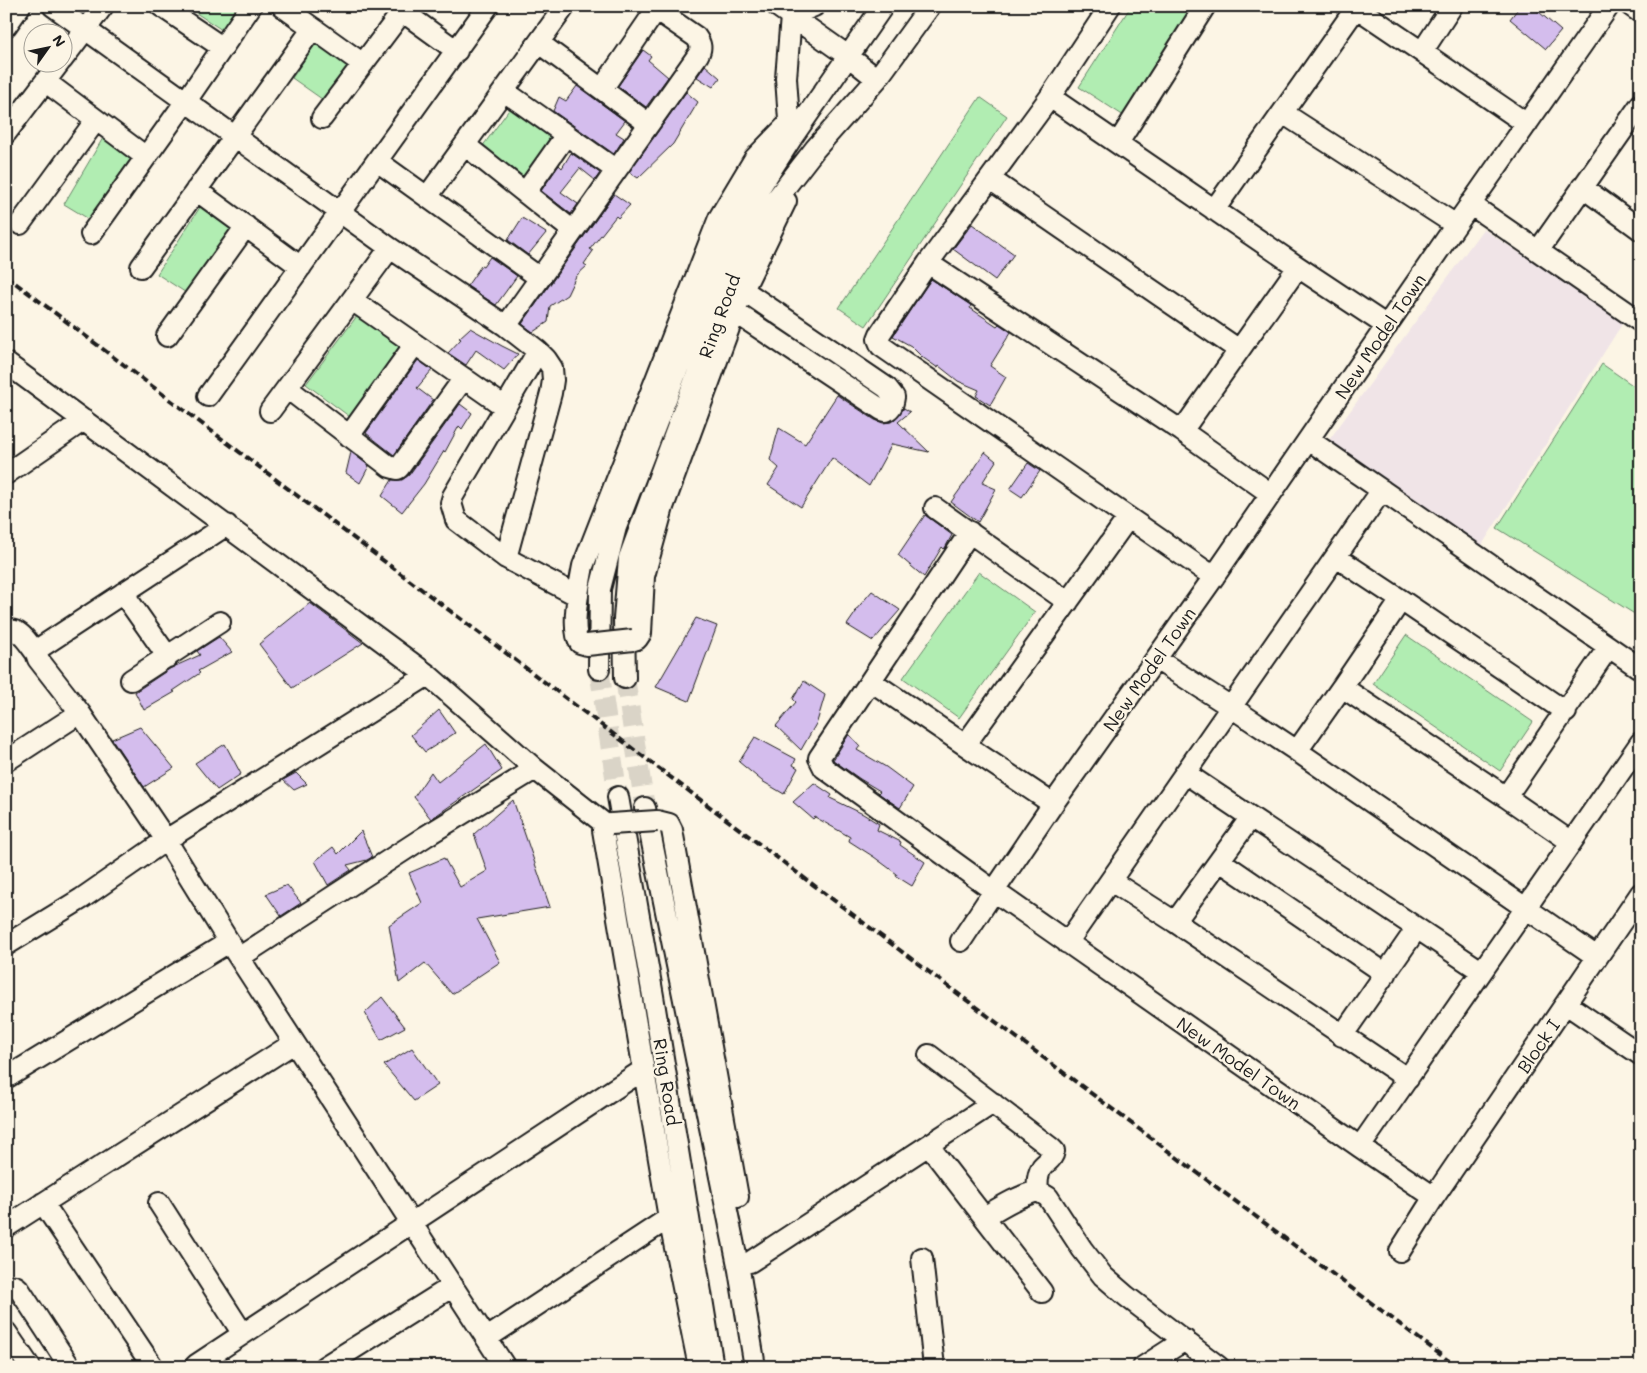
<svg xmlns="http://www.w3.org/2000/svg" width="1647" height="1373" viewBox="0 0 1647 1373" font-family="Mali,sans-serif">
  <rect width="100%" height="100%" fill="#fcf5e5"/>
  <filter id="ink" filterUnits="userSpaceOnUse"><feTurbulence type="fractalNoise" baseFrequency=".02" numOctaves="2"/><feDisplacementMap in="SourceGraphic" scale="10" xChannelSelector="R" yChannelSelector="G"/><feConvolveMatrix kernelMatrix="1 2 1 2 8 2 1 2 1" color-interpolation-filters="sRGB"/></filter>
  <g filter="url(#ink)">
    <path fill="#f0e4e7" d="M1483,229l141,92 -144,227 -151,-108z"/>
    <path fill="#b1edb2" stroke="#668467" d="M188,6h54l-17,26 -38,-25z
      M1131,6h64l-71,110 -45,-29z
      M316,43l38,26 -25,35 -37,-26z
      M980,97l27,19 -141,210 -27,-18z
      M511,107l43,31 -29,41 -43,-32z
      M103,138l33,20 -39,66 -33,-20z
      M204,201l34,22 -47,73 -34,-22z
      M360,312l44,33 -54,72 -44,-33z
      M1602,364l39,27v227l-144,-90z
      M979,572l56,40 -76,106 -56,-40z
      M1406,635l127,87 -33,49 -127,-87z"/>
    <path fill="#d4bded" stroke="#1c1c1c" d="M1520,6h12l29,25 -15,18 -36,-30z
      M643,50l8,6 -3,4 20,17 -22,30 -28,-21z
      M705,65l15,13 -7,9 -16,-10z
      M577,86l48,35 -9,12 8,5 -10,16 -61,-43 6,-14 7,4z
      M686,92l12,10 -25,42 -35,34 -9,-6z
      M571,153l29,20 -5,7 -15,-12 -19,24 17,12 -7,10 -30,-23 18,-26 3,3z
      M614,194l16,11 -12,13 -2,-2 -26,33 3,2 -9,13 3,2 -11,10 -9,19 -17,11 -2,16 -15,10 -11,-8z
      M522,218l24,15 -18,22 -20,-15z
      M972,224l42,30 -19,26 -42,-31z
      M490,257l27,19 -21,29 -29,-19 14,-20 2,1z
      M931,279l38,25 2,2 -1,2 27,18 2,-2 12,8 -21,34 16,11 -16,28 -14,-9 3,-6 -21,-9 -19,-15 -1,2 -16,-11 -11,-11 -18,-10z
      M470,328l32,18 16,8 -14,16 -28,-20 -10,15 -18,-12 13,-14 -2,-1z
      M418,360l14,10 -15,18 16,12 -39,55 -28,-22z
      M837,395l38,25 8,3 8,-1 4,-3 9,-11 6,4 -12,10 31,30 -37,-8 -23,42 -37,-28 -31,49 -33,-22 11,-17 -9,-8 9,-32 26,16z
      M460,404l12,9 -10,16 -3,-3 -14,26 -1,-1 -20,33 -22,28 -20,-16 10,-16h10l7,-5z
      M351,452l18,14 -9,17 -14,-10z
      M985,452l11,9 -14,22 14,6 -18,33 -27,-20 20,-28z
      M1028,463l12,8 -18,26 -12,-8z
      M925,515l27,20 -7,13 -1,1 -2,-2 -18,30 -26,-22z
      M872,591l28,19 -27,31 -26,-16 9,-13 -1,-1z
      M310,603l53,40 -71,45 -33,-44z
      M696,618l21,8 -28,75 -33,-14z
      M219,637l13,15 -34,19 2,2 -27,18 2,1 -31,18 -9,-18 36,-24 29,-13 -3,-4z
      M804,681l21,14 -8,27 -16,28 -25,-24 20,-24 -3,-3z
      M439,710l16,23 -30,19 -14,-17z
      M140,727l34,41 -30,19 -32,-48z
      M849,734l11,12 -3,4 29,17 27,20 -13,21 -22,-15 2,-2 -20,-12 -27,-19z
      M755,737l41,22 -3,6 5,3 -14,26 -22,-13 -23,-19z
      M225,744l16,30 -24,16 -22,-27z
      M486,744l16,26 -71,49 -17,-22 17,-25 7,10z
      M296,773l11,11 -13,6 -11,-10z
      M814,783l18,12 -2,3 33,16 16,10 -2,6 24,12 -1,3 25,17 -13,24 -16,-10 1,-2 -23,-17 -25,-16 1,-4 -35,-20 -2,2 -20,-17z
      M513,800l37,107 -73,12 23,43 -48,32 -27,-31 -26,20 -10,-58 33,-22 -13,-30 35,-15 16,29 27,-16 -13,-37z
      M361,831l11,26 -5,3 -20,5 4,5 -23,15 -13,-24 18,-14 5,7z
      M287,885l14,18 -20,13 -15,-22z
      M382,997l23,30 -24,13 -16,-27z
      M412,1048l26,37 -24,16 -30,-36z"/>
    <g fill="none" stroke-linecap="round" stroke-linejoin="round">
      <path stroke="#dad4c7" stroke-width="20" stroke-dasharray="20 10" stroke-linecap="butt" d="M599,669l19,128
        M625,678l20,130"/>
      <g stroke="#1c1c1c" stroke-width="24">
        <path id="minor" d="M53,6l337,242 116,78 32,25 8,8 6,9 1,12 -2,13 -45,165
          M161,6l62,42
          M282,6l81,58
          M395,6l62,45
          M777,6l71,50 29,23
          M1110,6l-60,91 248,170 89,59
          M1354,6l68,46 30,-46
          M1631,6l10,7
          M6,26l14,-20
          M539,43l110,81
          M1422,52l105,72
          M62,60l41,-54
          M46,82l100,75
          M602,89l54,-79
          M504,91l112,79
          M1050,97l-122,166 254,168
          M1283,113l173,112
          M322,118l80,-106
          M6,133l54,-71
          M790,134l-4,-56 5,-62 23,-10
          M1118,143l87,-137
          M465,145l108,86
          M377,161l163,117
          M990,179l249,171
          M1582,187l59,43
          M196,190l105,77
          M525,193l41,-58
          M427,197l138,-191
          M1470,204l171,118
          M1214,210l142,-202
          M20,224l76,-104
          M91,234l95,-133 65,-95
          M1538,251l103,-147
          M928,263l-48,71 -2,5 3,7 333,231
          M141,267l172,-239
          M352,300l153,107
          M735,312l147,98 4,1c6,-3 7,-7 8,-14l-7,-9 -144,-98
          M506,326l192,-271c4,-7 3,-11 -2,-18l-45,-31
          M167,336l79,-110
          M538,351l-85,145 -2,7 5,17 50,38 72,38
          M6,363l422,312 107,94 71,56
          M287,388l103,79 7,2 2,-1 65,-90
          M208,396l280,-390
          M270,411l120,-163
          M349,436l66,-92
          M1309,440l332,229
          M6,474l78,-54
          M1271,494l-89,-63 116,-164
          M935,508l133,94
          M227,525l-186,122 -5,6 2,6 42,54 86,127 63,102 276,425
          M1336,557l65,43
          M123,593l45,64
          M6,631c14,-4 22,12 30,22
          M633,640l4,-1 4,-6 3,-57 19,-69 80,-217 43,-89
          M587,645l-7,-2c-10,-14 0,-61 3,-77l136,-348 36,-60 34,-35
          M1156,659l75,48 66,44
          M599,669l1,-80 16,-62 115,-295 62,-96 90,-130
          M625,678l-1,-59 5,-61 120,-324 66,-85 62,-70 53,-73
          M131,680l89,-58
          M871,681l94,64
          M1342,687l59,-87 165,112
          M6,761l74,-48
          M1185,773l296,198
          M618,797l35,199 60,371
          M1506,797l65,45
          M1053,804l-88,-59 163,-227
          M645,808l94,462 16,97
          M657,821l12,3 3,6 66,367
          M611,824l-5,1 -3,5 66,388 30,149
          M1220,861l166,113
          M1111,881l64,41 233,157
          M1175,922l76,-105
          M961,941l33,-50 -170,-123 -5,-10 151,-226
          M1067,943l315,-453
          M6,945l75,-46 85,-59 262,-165
          M240,957l186,-121 109,-67
          M1597,957l-300,-206 45,-64 164,110 102,-149
          M1566,1004l75,51
          M1342,1036l75,-108
          M929,1055l122,93 3,3c-1,8 -7,10 -12,16 -5,8 -5,16 -4,24
          M6,1078l223,-136
          M929,1146l113,146
          M1360,1147l281,-405
          M1434,1197l-74,-50 -366,-256 59,-87 158,-223 245,-356 153,-219
          M43,1203l110,164
          M159,1203l84,131
          M984,1217c17,-10 34,-21 54,-26l10,6 34,52 21,27 23,20 93,71
          M6,1227l288,-184
          M1400,1251l34,-54 207,-304
          M922,1258l12,109
          M750,1262l243,-159
          M6,1287c6,-2 9,-2 13,2l51,78
          M6,1332l24,35
          M487,1338l182,-120
          M197,1367l-1,-2 447,-295
          M324,1367l129,-81
          M1143,1367l42,-27"/>
      </g>
      <use href="#minor" stroke="#fcf5e5" stroke-width="20"/>
      <path stroke="#1c1c1c" stroke-width="4" stroke-dasharray="8 4" stroke-linecap="butt" d="M6,276l899,678 552,413"/>
      <g stroke="#1c1c1c" stroke-width="24" stroke-linecap="butt">
        <path id="minor-bridge" d="M587,645l46,-5
          M611,824l46,-3"/>
      </g>
      <use href="#minor-bridge" stroke="#fcf5e5" stroke-width="20"/>
    </g>
  </g>
  <g text-anchor="middle" dominant-baseline="central" stroke-width="4.5" stroke-linejoin="round" paint-order="stroke">
    <g font-size="18" fill="#1c1c1c" stroke="#fcf5e5">
      <text transform="translate(719 316) rotate(-70)">Ring Road</text>
      <text transform="translate(1380 336) rotate(-56)">New Model Town</text>
      <text transform="translate(1149 669) rotate(-55)">New Model Town</text>
      <text transform="translate(1538 1046) rotate(-56)">Block I</text>
      <text transform="translate(1239 1063) rotate(35)">New Model Town</text>
      <text transform="translate(667 1082) rotate(81)">Ring Road</text>
    </g>
  </g>
  <rect width="1647" height="1373" fill="none" stroke="#fcf5e5" stroke-width="25"/>
  <rect x="12" y="12" width="1622" height="1348" fill="none" stroke="#1c1c1c" stroke-width="2" filter="url(#ink)"/>
  <g transform="translate(48 48) rotate(57)"><circle r="24" fill="#fcf5e5" stroke="#a29e95"/>
  <path d="M0-4L9 19L0 12L-9 19Z" fill="#1c1c1c"/>
  <text y="-8" font-size="14" font-weight="bold" text-anchor="middle" fill="#1c1c1c">N</text>
  </g>
</svg>
